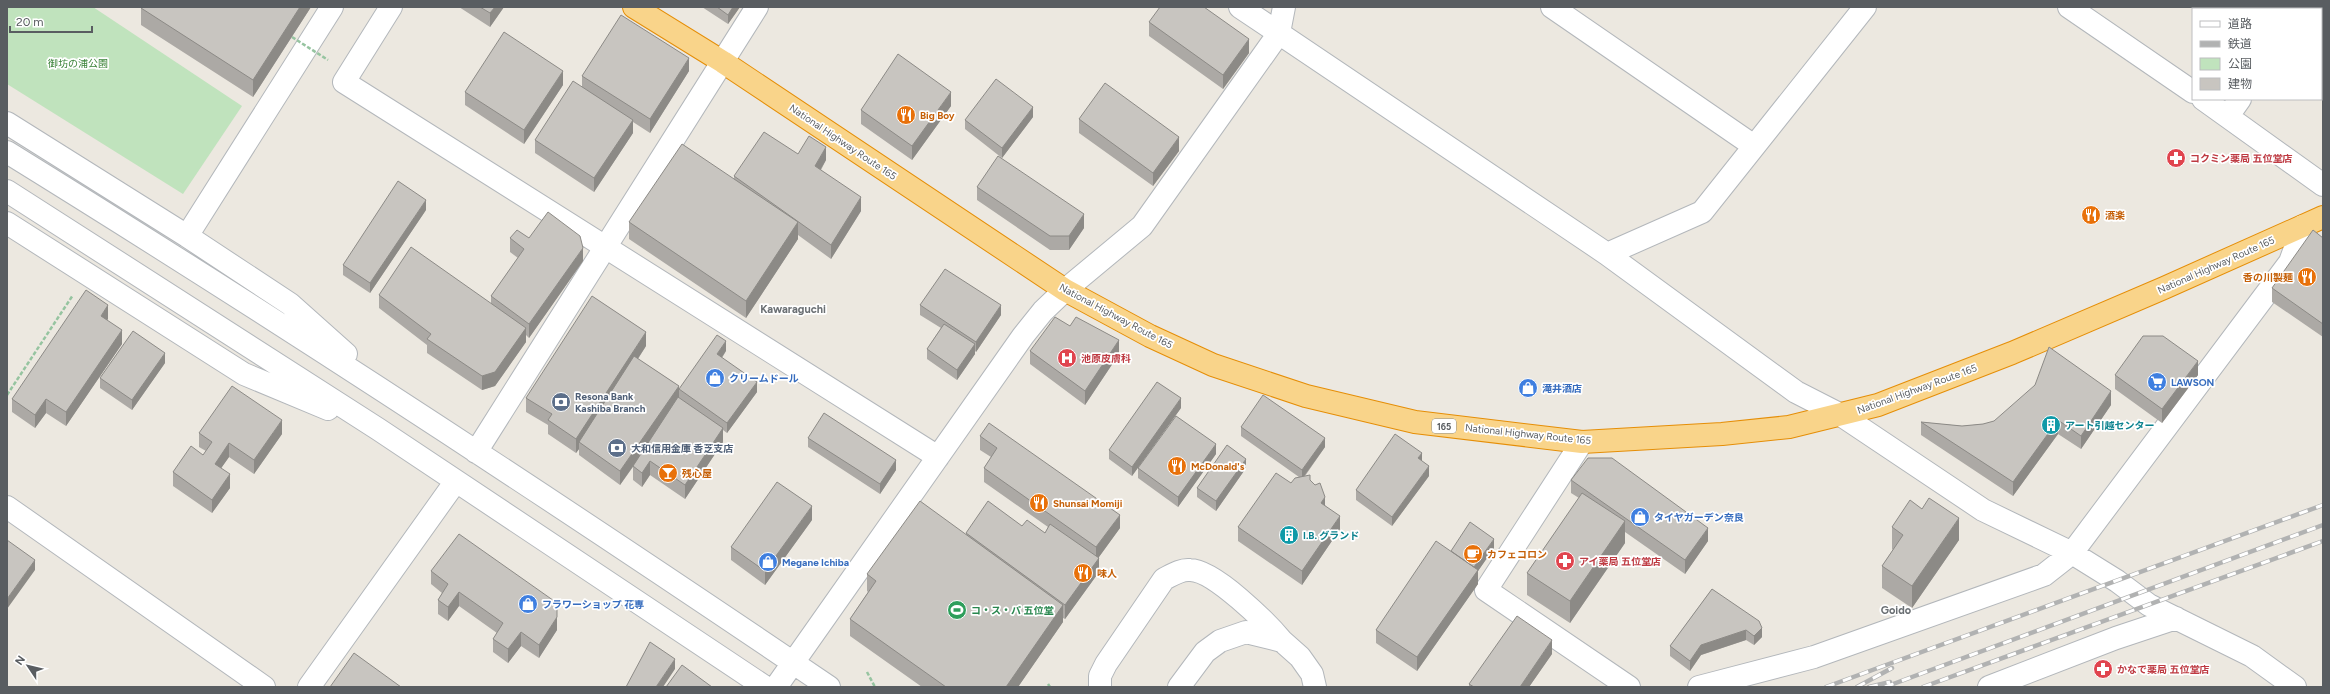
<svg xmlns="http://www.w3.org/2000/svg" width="2330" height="694" viewBox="0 0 2330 694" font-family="Figtree,'Noto Sans JP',sans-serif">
  <rect width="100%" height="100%" fill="#ece8e0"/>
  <path fill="#c0e3bd" d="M7,7h86l149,99 -59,88 -176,-110z"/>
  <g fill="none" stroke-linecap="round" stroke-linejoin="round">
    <g stroke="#b3b7bb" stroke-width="24">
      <path id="minor" d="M391,7l-47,75 594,375
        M1240,7l367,247 189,138 45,23 142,95 89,43 45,28 32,24 103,51 43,31
        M1552,7l202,139
        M2069,7l124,85
        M2302,9l2,-2
        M2203,99l120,86
        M2228,116l12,-17
        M7,123l180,113 103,68 56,50
        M7,152c278,172 552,352 822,535
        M7,191l371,238 387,258
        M7,223l237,151 84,35
        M187,236l145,-229
        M1607,254l95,-42 163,-205
        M1582,442l-96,148 143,97
        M476,452l281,-445
        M7,507l257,180
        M309,687l147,-206
        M776,687l247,-351 20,-25 22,-21 77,-64 137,-193 5,-26
        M1100,687v-11l6,-12 58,-85c8,-4 17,-10 26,-9 24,0 77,53 92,71
        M1179,687l26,-35 15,-11 26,-9 36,9 18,16 12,17 3,13
        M1699,687l115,-30 230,-82 28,-22 218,-291 13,-36
        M1989,687l127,-49 60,-20"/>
    </g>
    <g stroke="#e58e07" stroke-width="24">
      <path id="highway" d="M634,7l89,55 342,228 85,46 63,29 93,31 109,26 167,20 140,-8 67,-7 89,-22 134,-52 152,-65 159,-71"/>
    </g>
    <path stroke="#96c4a0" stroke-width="2.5" stroke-dasharray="4 2" stroke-linecap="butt" d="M7,395l66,-100
      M867,672l8,15
      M1048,684l2,3"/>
    <use href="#minor" stroke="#fff" stroke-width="22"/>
    <use href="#highway" stroke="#f9d48a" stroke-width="22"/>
    <g stroke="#b1b2b2" stroke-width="4.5">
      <path id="rail" d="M1826,687l497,-182
        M1857,687l35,-19
        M1869,687l21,-5
        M1885,687l438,-162
        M1923,687l400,-146"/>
    </g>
    <use href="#rail" stroke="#fff" stroke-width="3" stroke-dasharray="9" stroke-linecap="butt"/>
    <path stroke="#96c4a0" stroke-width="2.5" stroke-dasharray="4 2" stroke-linecap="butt" d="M292,37l36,23"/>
  </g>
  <path fill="#aca9a5" d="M311,7l-58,90 -112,-72v-17z
    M459,7h45l-14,20z
    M702,7h38l-12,17z
    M1149,22l100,31 -26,36 -74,-53z
    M689,71l-39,62 -17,-11v11l-39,59 -59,-39v-13l47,-54v-10z
    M563,85l-39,59 -59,-39v-13z
    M951,106l-39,54 -51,-36v-14z
    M1033,117l-31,41 -37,-29v-9z
    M1079,119l100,32 -26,35 -74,-53z
    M798,154l28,6 -5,10 40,41 -30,48 -33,-24v4l-52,79 -117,-79v-17l105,-43v-3z
    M977,187l107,41 -15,22h-19l-73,-50z
    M426,210l-56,83 -27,-18v-10z
    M510,238h19l54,23 -54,77 -3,-3v7l-31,44 -13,4 -55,-37v-8l-48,-37v-13l112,9v-8l27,-38 -8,-6z
    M2323,238v99l-51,-35v-14z
    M920,305l81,10 -25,37 -1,-1v3l-18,26 -30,-21v-10l14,-21 -21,-13z
    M108,319l-1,1 15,24 -56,82 -20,-13 -11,15 -23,-16v-13z
    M1070,326l49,28 -34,51 -55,-41v-13z
    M646,346l-8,13 41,27v11v-8l47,-38 -4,7 35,34 -30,41 -4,-3v12l-38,57 -35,-24 -8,12 -9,-7v-13l-13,18 -41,-30v-6l-3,4 -28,-19v-9l-22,-13v-14z
    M165,363l-33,47 -32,-22v-10z
    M2115,375h83l-36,48 -47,-34z
    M2111,405l-30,44 -23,-15 -45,62 -92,-61v-13l41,4 21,-2z
    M1181,408l-49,68 -23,-17v-9z
    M1241,427l84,20 -20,29 5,5 30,48 -38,56 -64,-44v-14l61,-50 -58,-41z
    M199,433l83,1 -28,40 -25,-17 -8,11 9,20 -18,25 -39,-27v-14l30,-17 3,-4 -7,-4z
    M980,436l140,92 -21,29v15l-34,47 -2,-1v4l-45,65h-96l-72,-51v-17l18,-27 -1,-1v-17l99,-40v-1l56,-7 23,7 3,-6 -64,-45v-14l7,-11 -11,-7z
    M808,438l88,32 -16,24 -72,-47z
    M1216,454l-38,53 -40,-29v-10z
    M1246,468l-30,43 -19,-14v-9z
    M1429,476l-37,50 -36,-26v-10z
    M1571,480l137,61 -23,33 -60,-42v11l-55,80 -43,-28v-22l52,-75 -8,-5z
    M812,520l-47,65 -34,-25v-13z
    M1892,527l67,13 -47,68 -30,-20v-22l11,-16 -1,-1z
    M1494,548l-16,23v13l-61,87 -41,-28v-13l75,-79z
    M431,571l126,59 -18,28 -18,-12 -13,17 -15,-11v-13l4,-6 -38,-27 -11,15 -10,-7v-14l4,-7 -11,-9z
    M1712,589l50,48 -8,8 -8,-5 -45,15 -11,16 -20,-15v-10z
    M1552,654l-23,33h-60v-3z"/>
  <path fill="#8c8a86" d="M300,7h11l-58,90v-17z
    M495,7h9l-14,20v-14z
    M733,7h7l-12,17v-9z
    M1249,39v14l-26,36v-14z
    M689,58v13l-39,62v-14z
    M563,71v14l-39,59v-14z
    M951,92v14l-39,54v-14z
    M1033,107v10l-31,41v-10z
    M633,120v13l-39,59v-14z
    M1179,137v14l-26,35v-13z
    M826,147v13l-11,19v-13z
    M861,197v14l-30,48v-14z
    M426,200v10l-56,83v-10z
    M1084,214v14l-15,22v-14z
    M798,222v17l-52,79v-17z
    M583,248v13l-54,77v-14z
    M108,305v14l-7,11v-14z
    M1001,305v10l-25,37v-10z
    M526,328v14l-31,44 -13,4v-14z
    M122,330v14l-56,82v-14z
    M646,332v14l-64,98 -3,-2v7l-3,4v-14z
    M1119,340v14l-34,51v-14z
    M726,341v10l-9,13v-10z
    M975,344v10l-18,26v-10z
    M165,353v10l-33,47v-10z
    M2198,361v14l-36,48v-14z
    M757,382v10l-30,41v-10z
    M679,386v14l-59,85v-14z
    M2111,391v14l-30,44v-13z
    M1181,398v10l-49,68v-9z
    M46,399v14l-11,15v-13z
    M282,420v14l-28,40v-14z
    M2058,420v14l-45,62v-14z
    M723,428v14l-38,57v-14z
    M1325,438v9l-23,32v-9z
    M229,443v14l-14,20v-13z
    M1216,444v10l-38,53v-10z
    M1422,453v9l-4,-4z
    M1246,459v9l-30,43v-10z
    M896,460v10l-16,24v-10z
    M650,461v14l-8,12v-14z
    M1429,466v10l-37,50v-9z
    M230,474v14l-18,25v-13z
    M1325,497v14l-4,-8z
    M812,506v14l-47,65v-14z
    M1120,515v13l-24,33v-14z
    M1340,516v13l-38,56v-14z
    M1959,518v22l-47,68v-22z
    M1625,521v22l-55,80v-22z
    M1708,528v13l-23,33v-14z
    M1494,539v9l-16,23v13l-61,87v-14l55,-87z
    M1099,558v14l-34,47v-14z
    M35,560v10l-28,39v-10z
    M459,592v14l-11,15v-14z
    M1063,605v17l-45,65h-12z
    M557,617v13l-18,28v-13z
    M1762,628v9l-8,8v-9z
    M1746,630v10l-45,15 -11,16v-10l11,-16z
    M521,632v14l-13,17v-14z
    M1552,640v14l-23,33h-9z
    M675,659v10l-12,18h-7z"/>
  <path fill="#c8c5c0" stroke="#8c8a86" d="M141,7h159l-47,73 -112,-72z
    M480,7h15l-5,6z
    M717,7h16l-5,8z
    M1160,7h44l45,32 -26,36 -74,-53z
    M621,15l68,43 -39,61 -68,-43z
    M504,32l59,39 -39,59 -59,-38z
    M898,54l53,38 -39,54 -51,-36z
    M996,79l37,28 -31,41 -37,-28z
    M573,81l60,39 -39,58 -59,-38z
    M1105,83l74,54 -26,36 -74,-54z
    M764,132l34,22 11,-18 17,11 -11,19 46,31 -30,48 -97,-69z
    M682,144l116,78 -52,79 -117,-79z
    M998,156l86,58 -15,22h-19l-73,-49z
    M398,181l28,19 -56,83 -27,-18z
    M548,212l32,24 3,12 -54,76 -38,-28 33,-47 -14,-11 7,-8 12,8z
    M2313,230l10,8v86l-51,-36z
    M411,247l115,81 -31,44 -13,4 -55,-37 4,-5 -52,-39z
    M945,269l56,36 -25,37 -56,-37z
    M86,290l22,15 -7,11 21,14 -56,82 -20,-13 -11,16 -23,-16z
    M592,296l54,36 -70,107 -28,-19 4,-6 -26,-16z
    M1055,317l15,9 6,-9 43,23 -34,51 -55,-40z
    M944,324l31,20 -18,26 -30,-21z
    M133,331l32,22 -33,47 -32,-22z
    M717,335l9,6 -9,13 40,28 -30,41 -48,-34z
    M2143,336h20l35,25 -36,48 -47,-34z
    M2049,347l62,44 -30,45 -23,-16 -45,62 -92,-60 41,4 21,-2 11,-3 41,-36z
    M634,356l45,30 -59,85 -41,-29z
    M1157,382l24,16 -49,69 -23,-17z
    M232,386l50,34 -28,40 -25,-17 -14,21 15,10 -18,26 -39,-28 18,-26 12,9 9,-13 -13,-9z
    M1263,395l62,43 -23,32 -61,-43z
    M678,397l45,31 -38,57 -35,-24 -8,12 -9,-7z
    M824,413l72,47 -16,24 -72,-46z
    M1176,416l40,28 -38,53 -40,-29z
    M989,423l131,92 -24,32 -112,-79 13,-20 -17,-12z
    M1395,434l27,19 -4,5 11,8 -37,51 -36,-27z
    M1227,445l19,14 -30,42 -19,-13z
    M1588,458h24l96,70 -23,32 -114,-80z
    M1276,473l15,10 4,-5 15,-3v5l5,5 5,-2 5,14 -4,6 19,13 -38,55 -64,-44z
    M777,482l35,24 -47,65 -34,-24z
    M1582,493l43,28 -55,80 -43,-28z
    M1929,498l30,20 -47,68 -30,-20 21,-31 -11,-8 18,-27 12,9z
    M920,501l143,104 -57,82h-60l-96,-68 26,-38 -9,-7z
    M988,501l34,25 5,-6 18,13 5,-9 49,34 -34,47 -99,-72z
    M1470,522l24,17 -20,28 -23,-16z
    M459,534l98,69v14l-18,28 -18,-13 -13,17 -15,-10 10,-16 -44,-31 -11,15 -10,-7 10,-16 -17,-13z
    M7,540l28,20 -28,39z
    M1436,541l42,29 -61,87 -41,-27z
    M1712,589l47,32 3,7 -8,8 -8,-6 -45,15 -11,16 -20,-15z
    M1517,616l35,24 -32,47h-46l-5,-3z
    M650,642l25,17 -19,28h-30z
    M354,653l47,34h-71z
    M682,665l30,22h-46z"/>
  <defs>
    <g id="restaurant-disc" transform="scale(1)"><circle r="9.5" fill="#e8710a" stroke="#fff"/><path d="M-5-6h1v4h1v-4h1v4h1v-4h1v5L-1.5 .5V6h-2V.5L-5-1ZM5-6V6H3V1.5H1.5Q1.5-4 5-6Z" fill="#fff"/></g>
    <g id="pharmacy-disc" transform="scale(1)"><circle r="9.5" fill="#e0444e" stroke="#fff"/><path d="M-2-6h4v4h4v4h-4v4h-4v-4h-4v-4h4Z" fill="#fff"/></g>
    <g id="hospital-disc" transform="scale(1)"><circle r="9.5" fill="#e0444e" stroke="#fff"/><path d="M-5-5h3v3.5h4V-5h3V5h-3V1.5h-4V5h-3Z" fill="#fff"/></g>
    <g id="shop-disc" transform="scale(1)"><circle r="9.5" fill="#3f7fe0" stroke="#fff"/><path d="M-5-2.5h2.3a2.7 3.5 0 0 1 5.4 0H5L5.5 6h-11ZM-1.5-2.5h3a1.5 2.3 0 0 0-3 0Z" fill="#fff"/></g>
    <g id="supermarket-disc" transform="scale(1)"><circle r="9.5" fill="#3f7fe0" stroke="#fff"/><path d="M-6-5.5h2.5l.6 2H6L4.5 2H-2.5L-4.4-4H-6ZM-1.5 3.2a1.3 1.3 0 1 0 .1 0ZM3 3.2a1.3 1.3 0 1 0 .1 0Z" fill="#fff"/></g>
    <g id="bank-disc" transform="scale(1)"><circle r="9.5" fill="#5c6f8a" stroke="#fff"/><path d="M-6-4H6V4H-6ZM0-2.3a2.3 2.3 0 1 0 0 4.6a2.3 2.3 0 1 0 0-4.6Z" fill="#fff"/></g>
    <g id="building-disc" transform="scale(1)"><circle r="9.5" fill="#0f9aa8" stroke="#fff"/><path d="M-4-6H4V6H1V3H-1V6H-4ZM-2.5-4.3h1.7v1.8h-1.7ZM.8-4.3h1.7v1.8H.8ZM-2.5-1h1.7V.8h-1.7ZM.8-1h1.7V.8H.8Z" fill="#fff"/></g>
    <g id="bar-disc" transform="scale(1)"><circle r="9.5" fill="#e8710a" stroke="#fff"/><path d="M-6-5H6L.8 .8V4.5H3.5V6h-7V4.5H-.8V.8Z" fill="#fff"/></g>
    <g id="cafe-disc" transform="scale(1)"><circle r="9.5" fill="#e8710a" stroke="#fff"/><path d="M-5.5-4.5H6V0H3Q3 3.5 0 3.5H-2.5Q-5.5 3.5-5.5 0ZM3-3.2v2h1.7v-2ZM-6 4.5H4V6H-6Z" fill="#fff"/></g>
    <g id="stadium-disc" transform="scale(1)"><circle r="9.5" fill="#2e9e5b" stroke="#fff"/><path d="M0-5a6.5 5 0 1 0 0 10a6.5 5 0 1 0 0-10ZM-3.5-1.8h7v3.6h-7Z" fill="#fff"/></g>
  </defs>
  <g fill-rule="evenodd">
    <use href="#restaurant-disc" x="906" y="115"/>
    <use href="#pharmacy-disc" x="2176" y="158"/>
    <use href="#restaurant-disc" x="2091" y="215"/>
    <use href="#restaurant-disc" x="2307" y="277"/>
    <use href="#hospital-disc" x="1067" y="358"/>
    <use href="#shop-disc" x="715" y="378"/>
    <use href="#supermarket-disc" x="2157" y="382"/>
    <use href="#shop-disc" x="1528" y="388"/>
    <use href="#bank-disc" x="561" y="402"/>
    <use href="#building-disc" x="2051" y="425"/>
    <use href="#bank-disc" x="617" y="448"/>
    <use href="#restaurant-disc" x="1177" y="466"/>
    <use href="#bar-disc" x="668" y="473"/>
    <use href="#restaurant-disc" x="1039" y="503"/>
    <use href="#shop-disc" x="1640" y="517"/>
    <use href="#building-disc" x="1289" y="535"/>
    <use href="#cafe-disc" x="1473" y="554"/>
    <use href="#pharmacy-disc" x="1565" y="561"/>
    <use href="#shop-disc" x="768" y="562"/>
    <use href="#restaurant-disc" x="1083" y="573"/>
    <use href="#shop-disc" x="528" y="604"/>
    <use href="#stadium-disc" x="957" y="610"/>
    <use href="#pharmacy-disc" x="2103" y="669"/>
  </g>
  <g text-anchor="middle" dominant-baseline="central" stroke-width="3.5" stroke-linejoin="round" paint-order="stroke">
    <rect fill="#fff" stroke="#8b8e90" stroke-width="1" x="1432" y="419" width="24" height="14" rx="3"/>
    <g font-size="9" font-weight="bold" fill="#595d61">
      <text x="1444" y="426">165</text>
    </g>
    <g font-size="10" fill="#398237" stroke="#fff">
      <text x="78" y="63">御坊の浦公園</text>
    </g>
    <g font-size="10" font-weight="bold" fill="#c56008" stroke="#fff" text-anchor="start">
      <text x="920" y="115">Big Boy</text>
      <text x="2105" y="215">酒楽</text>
      <text x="2293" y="277" text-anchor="end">香の川製麺</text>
      <text x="1191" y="466">McDonald's</text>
      <text x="682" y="473">残心屋</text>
      <text x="1053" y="503">Shunsai Momiji</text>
      <text x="1487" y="554">カフェコロン</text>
      <text x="1097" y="573">味人</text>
    </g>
    <g font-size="10" fill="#595d61" stroke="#fff">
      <text transform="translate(843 142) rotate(34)">National Highway Route 165</text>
      <text transform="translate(2216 265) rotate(-24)">National Highway Route 165</text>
      <text transform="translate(1116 316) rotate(28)">National Highway Route 165</text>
      <text transform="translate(1917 389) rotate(-20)">National Highway Route 165</text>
      <text transform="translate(1528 434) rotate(6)">National Highway Route 165</text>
    </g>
    <g font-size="10" font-weight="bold" fill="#be3a42" stroke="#fff" text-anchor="start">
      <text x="2190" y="158">コクミン薬局 五位堂店</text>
      <text x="1081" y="358">池原皮膚科</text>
      <text x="1579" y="561">アイ薬局 五位堂店</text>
      <text x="2117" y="669">かなで薬局 五位堂店</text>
    </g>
    <g font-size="10" font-weight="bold" fill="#366cbe" stroke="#fff" text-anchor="start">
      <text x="729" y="378">クリームドール</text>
      <text x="2171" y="382">LAWSON</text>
      <text x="1542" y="388">滝井酒店</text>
      <text x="1654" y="517">タイヤガーデン奈良</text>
      <text x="782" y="562">Megane Ichiba</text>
      <text x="542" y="604">フラワーショップ 花専</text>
    </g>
    <g font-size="10" font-weight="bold" fill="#4e5e75" stroke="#fff" text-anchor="start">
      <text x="575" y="396">Resona Bank<tspan x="575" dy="12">Kashiba Branch</tspan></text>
      <text x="631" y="448">大和信用金庫 香芝支店</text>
    </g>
    <g font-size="10" font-weight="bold" fill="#0d838f" stroke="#fff" text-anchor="start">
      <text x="2065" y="425">アート引越センター</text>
      <text x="1303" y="535">I.B. グランド</text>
    </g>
    <g font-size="10" font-weight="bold" fill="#27864d" stroke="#fff" text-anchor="start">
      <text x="971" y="610">コ・ス・パ 五位堂</text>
    </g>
    <g font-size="11" font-weight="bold" fill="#6a6f73" stroke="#fff">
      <text x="793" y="309">Kawaraguchi</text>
      <text x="1896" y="610">Goido</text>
    </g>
  </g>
  <rect width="2330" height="694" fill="none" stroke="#595d61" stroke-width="16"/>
  <rect x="2192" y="8" width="130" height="92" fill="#ffffff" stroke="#bdbec0"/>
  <rect x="2200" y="21" width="20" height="6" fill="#ffffff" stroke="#bdbec0"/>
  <text x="2228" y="28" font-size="12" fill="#595d61">道路</text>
  <rect x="2200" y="41" width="20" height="6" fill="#b1b2b2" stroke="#bdbec0"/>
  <text x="2228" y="48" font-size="12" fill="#595d61">鉄道</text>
  <rect x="2200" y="58" width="20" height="12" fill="#c0e3bd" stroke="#bdbec0"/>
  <text x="2228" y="68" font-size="12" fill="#595d61">公園</text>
  <rect x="2200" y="78" width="20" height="12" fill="#c8c5c0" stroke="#bdbec0"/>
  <text x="2228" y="88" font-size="12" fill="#595d61">建物</text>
  <g transform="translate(28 666) rotate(305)" stroke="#ffffff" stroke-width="3" paint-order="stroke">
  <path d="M0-3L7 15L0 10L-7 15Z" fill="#595d61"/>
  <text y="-6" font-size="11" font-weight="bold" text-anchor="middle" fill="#595d61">N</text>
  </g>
  <path d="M10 26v6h82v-6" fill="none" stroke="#595d61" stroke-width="2"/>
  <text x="16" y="26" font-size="12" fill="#595d61" stroke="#ffffff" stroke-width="3" paint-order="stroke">20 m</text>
</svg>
